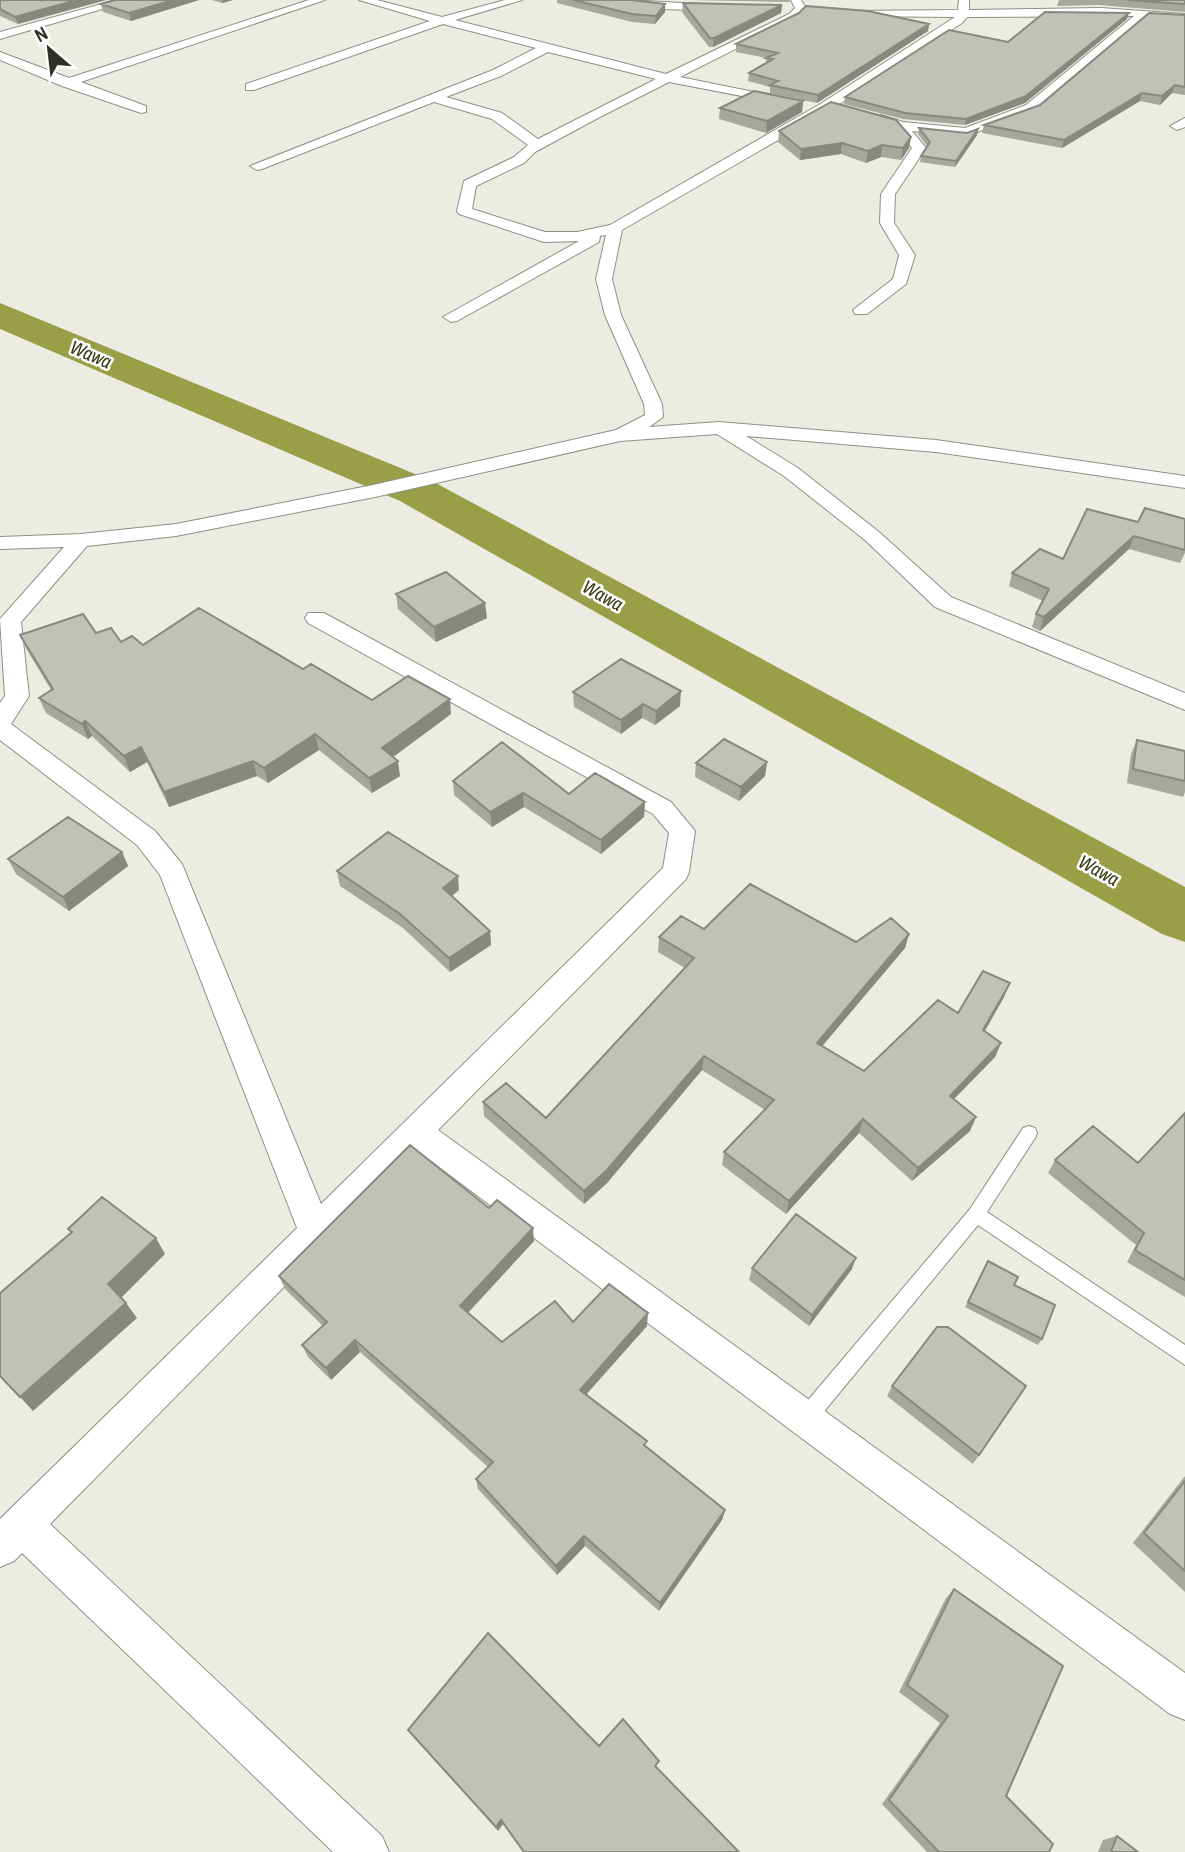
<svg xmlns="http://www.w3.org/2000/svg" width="1185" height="1852" viewBox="0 0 1185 1852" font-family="'Archivo Narrow',sans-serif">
  <rect width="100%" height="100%" fill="#ecede2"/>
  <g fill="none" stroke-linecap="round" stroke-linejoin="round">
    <path fill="#989f46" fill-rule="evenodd" d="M0,303l432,178 753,406v55l-23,-8 -762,-433 -400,-172z"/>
    <g stroke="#8e9085" stroke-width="2">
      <path id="service" d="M1029,1126l6,2 2,5 -2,5 -48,74 198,133v20l-207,-140 -166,201 -7,2 -7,-2 -2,-7 2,-7 172,-203 53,-81z"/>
    </g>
    <g stroke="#8e9085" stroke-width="2">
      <path id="minor" d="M116,0h17l-133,39v-7z
        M309,0h16l-244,82 65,24v6l-5,1 -79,-27 -62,-26v-8l69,26z
        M359,0h18l65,17 63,-17h17l-67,20 211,54 123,-60 6,-6 -4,-8h10l5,8 -9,10 -117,59 108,22v6l-119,-23 -71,36 -63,34 -11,11 -48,23 -4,23 73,23h32l33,-7 212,-122 133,-86 -106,-1 -4,-1v-4l113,-1 1,-10h10v10l132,-2 84,6v6l-38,-3 -111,94 -70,25 -54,-5 14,17 -31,46 -1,29 21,32 -9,29 -39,30h-12l-2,-4 40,-31 6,-24 -19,-32 1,-29 31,-46 -16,-19 -20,-7v-6l5,-1 22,7 62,6 61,-23 108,-89 -167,1 -5,6 -130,86 -210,121 -10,49 9,36 41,89 1,13 -14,10 70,-5 217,18 249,36v12l-249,-36 -190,-16 52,32 81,64 72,65 234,96v17l-250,-103 -70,-67 -81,-64 -67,-42 -97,7 -245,56 -199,39 -89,10 -66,76 8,74 -18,28 144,107 27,33 139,340 342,-336 6,-35 -16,-19 -345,-191 -3,-5 3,-5h16l347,189 24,29 -6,41 -3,7 -248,251 747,543v47l-15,-6 -752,-563 -368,373 332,312 7,16h-56l-311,-299 -8,8 -14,6v-48l297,-291 -137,-353 -23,-30 -137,-105v-37l5,-7 -5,-77 64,-72 -64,2v-12l81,-3 95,-10 197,-39 243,-55 29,-15 -1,-11 -39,-89 -9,-36 10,-44 -6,1 -1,6 -142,79 -6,1 -8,-5 136,-76 -35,1 -85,-28 -2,-3 7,-30 50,-24 14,-12 -36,-26 -58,-17 -172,67 -5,1 -7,-4 243,-96 43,-22 -93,-24 -189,66h-8v-6l184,-63zM548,52l108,27 -118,60 -36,-26 -56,-16 55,-21z
        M625,0l96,5 5,3 -5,3 -60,-2 -36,-5z
        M1185,118v9l-8,3 -7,-4z"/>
    </g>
    <use href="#service" fill="#fff" fill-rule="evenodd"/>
    <use href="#minor" fill="#fff" fill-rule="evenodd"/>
  </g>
  <path fill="#a6a79d" d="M0,0h106l-88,24 -18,-8z
    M115,0h84l-68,21 -28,-9 -2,-8z
    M212,0h21l-11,3z
    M557,0h75l33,4v8l-10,12 -23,-2 -75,-19z
    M688,0h102l-1,2z
    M1059,0h126v12l-87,-7 -41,1z
    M683,3l99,2 -1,8 -68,34h-4l-27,-35z
    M1185,15v80l-13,-2 -12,12 -20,-4 -78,47 -80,-15 2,-8 56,-20z
    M1127,19l-102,84 -60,22 -62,-6 -59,-15 1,-7 163,-55z
    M929,24l-1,7 -111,72 -47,-10v-6l-22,-6 1,-8 17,-10v-5l-30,-6v-8z
    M803,101l-1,11 -36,21 -47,-14 1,-11z
    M919,128l58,7 -22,32 -35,-5 1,-6 6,-10 -9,-12z
    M779,131l130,17 -8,12 -20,-3 -15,6 -25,-9 -41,6 -22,-18z
    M1185,519v34l-5,10 -51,-14 -89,82 -8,-4 4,-13 7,-13 -34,-15 3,-13 51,-14z
    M396,594l91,24 -51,24 -38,-33z
    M96,633l25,9 182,27 69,31 79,14 -58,43 7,19 -28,17 -53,-43 -51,33 -11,-7 -88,31 -22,-45 -17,10 -38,-36 -4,3 -42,-26 -7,-15 12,-8 -24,-40 -7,-15z
    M573,692l107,14 -25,19 -13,-7 -21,16 -47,-27z
    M1137,740l48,11v41l-2,5 -56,-14 4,-29z
    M767,762l-2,14 -26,25 -44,-24 1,-14z
    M453,781l192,21 -1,15 -43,37 -77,-47 -32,20 -38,-32z
    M122,852l6,14 -59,45 -53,-37 -8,-15z
    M337,871l122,19 -7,6 38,35 1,14 -41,27 -47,-44 -63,-42z
    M704,929l152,13 53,-8 -4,14 -83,98 42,25 94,-58 46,-16 -20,35 17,11 -6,14 -41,42 22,18 -6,14 -58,50 -53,-48 -73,81 -64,-49 2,-13 41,-42 -63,-40 -95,113 -23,21 -100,-88 -1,-14 63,16 139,-150 -27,-16 1,-15z
    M1185,1113v184l-58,-35 9,-17 -88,-72 7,-13 83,3z
    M489,1208l45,33 -66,72 34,29 71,-20 74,4 -61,69 60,51 79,64 -3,10 -63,91 -74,-65 -28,29 -79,-86 -2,-10 12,-12 -128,-115 -29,28 -23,-23 -6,-12 21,-19 -38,-37 -6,-13z
    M988,1261l26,24 28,54 -4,6 -73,-38z
    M752,1268l100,1 -43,57 -60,-46z
    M892,1386h134l-53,78 -86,-68z
    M1185,1476v116l-52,-49z
    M954,1589l52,207 43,56h-122l-45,-48 58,-81 -41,-31 47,-94z
    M408,1730l191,16 58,21 -1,1 83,84h-215l-21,-28 -5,7z
    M1117,1836l21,16h-40l5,-12z"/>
  <path fill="#878880" d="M77,0h29l-88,24 -3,-7z
    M173,0h26l-68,21 -2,-8z
    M222,0h11l-11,3z
    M665,4v8l-10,12 1,-8z
    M782,5l-1,8 -68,34 1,-9z
    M1129,13l-2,6 -102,84 -60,22 1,-6z
    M929,24l-1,7 -111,72 1,-8z
    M1175,85l-3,8 -12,12 2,-9z
    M1142,93l-2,8 -78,47 2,-8z
    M803,101l-1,11 -36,21 1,-12z
    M978,129l-1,6 -22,32 1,-6z
    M911,137l-2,11 -8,12 2,-12z
    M842,143l-1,11 -41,6 1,-11z
    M882,145l-1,12 -15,6 2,-12z
    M1134,536l-5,13 -89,82 4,-14z
    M485,603l2,15 -51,24 -2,-15z
    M681,691l-1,15 -25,19 1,-14z
    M450,699l1,15 -66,49 -3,-15z
    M643,704l-1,14 -21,16v-14z
    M85,721l7,15 -4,3 -6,-15z
    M315,734l4,16 -51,33 -4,-15z
    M141,747l6,15 -17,10 -6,-16z
    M253,761l4,15 -88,31 -5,-15z
    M398,761l2,15 -28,17 -3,-15z
    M767,762l-2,14 -26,25 2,-14z
    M523,793l1,14 -32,20 -2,-15z
    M645,802l-1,15 -43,37v-14z
    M122,852l6,14 -59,45 -6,-14z
    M458,876l1,14 -15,12 -1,-14z
    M490,931l1,14 -41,27 -1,-14z
    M909,934l-4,14 -92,109 4,-14z
    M1010,983l-6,14 -27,48 6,-15z
    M1001,1043l-6,14 -51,52 6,-13z
    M704,1056l-2,14 -95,113 -23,21v-13z
    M976,1117l-6,14 -58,50 6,-13z
    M863,1119l-4,14 -73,81 3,-13z
    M533,1228l1,13 -72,78 -2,-13z
    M156,1238l9,16 -46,46 -11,-16z
    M856,1258l-4,11 -43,57 3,-11z
    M126,1303l11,15 -104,93 -13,-14z
    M648,1313l-1,13 -67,75v-11z
    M355,1340l5,12 -29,28 -5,-12z
    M725,1510l-3,10 -63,91 1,-8z
    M584,1536l1,10 -28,29 -1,-9z
    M501,1820l2,4 -5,7 -2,-4z"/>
  <path fill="#c1c2b7" stroke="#878880" stroke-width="2" d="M0,0h77l-62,17 -15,-8z
    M115,0h58l-44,13 -28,-9z
    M573,0h59l33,4 -9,12 -24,-2z
    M1127,0h58v4z
    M683,3l99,2 -68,33h-4z
    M806,6l62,5 61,13 -111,71 -48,-10 8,-4 -29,-8 24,-14 -7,-1 12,-5 -42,-9 63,-31z
    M1045,12l84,1 -103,83 -60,23 -61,-6 -60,-16 104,-67 59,12z
    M1149,13l36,2v72l-10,-2 -13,11 -20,-3 -78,47 -80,-15 56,-20z
    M754,91l49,10 -36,20 -47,-13z
    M831,102l65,18 15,17 -8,11 -21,-3 -14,6 -26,-8 -41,6 -22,-18z
    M919,128l48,5 11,-4 -22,32 -35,-5 9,-14z
    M1145,508l40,11v31l-51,-14 -90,81 -8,-3 13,-25 -37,-16 28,-24 23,10 24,-50 51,13z
    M446,572l39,31 -51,24 -38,-33z
    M199,608l104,61 8,-5 61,36 36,-24 42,23 -68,49 16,13 -29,17 -54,-44 -51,34 -11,-7 -89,31 -23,-45 -17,9 -39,-35 -3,3 -43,-26 14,-9 -33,-54 63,-21 13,19 15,-5 10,14 11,-6 11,9z
    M621,659l60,32 -25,20 -13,-7 -22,16 -48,-28z
    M724,739l43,23 -26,25 -45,-24z
    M1137,740l48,11v30l-52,-12z
    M502,742l67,52 26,-21 50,29 -44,38 -78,-47 -33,19 -37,-31z
    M68,817l54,35 -59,45 -55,-38z
    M388,832l70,44 -15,12 47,43 -41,27 -49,-44 -63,-43z
    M750,884l106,58 35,-24 18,16 -92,109 47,28 74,-71 20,13 25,-42 27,12 -27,47 18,13 -51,53 26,21 -58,51 -55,-49 -74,82 -65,-49 50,-52 -70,-44 -97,114 -23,21 -101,-89 23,-19 40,35 148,-160 -35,-21 22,-21 23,13z
    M1185,1113v167l-50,-30 9,-17 -89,-73 38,-34 45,37z
    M410,1145l79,63 8,-8 36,28 -73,78 42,36 53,-41 18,21 36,-38 39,29 -68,77 67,51 -3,4 81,65 -65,93 -76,-67 -28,30 -80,-87 17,-17 -138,-122 -29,28 -24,-23 25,-23 -48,-46z
    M102,1197l54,41 -48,46 18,19 -106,94 -20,-21v-83l72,-61 -4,-3z
    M796,1214l60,44 -44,57 -60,-47z
    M988,1261l30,16 -4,8 41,20 -13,34 -74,-37z
    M937,1327h11l78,59 -47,69 -87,-69z
    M1185,1481v90l-41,-38z
    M954,1589l109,77 -57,130 47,48 -4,8h-110l-50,-52 59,-84 -41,-31z
    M488,1633l111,113 24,-27 36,42 -4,5 84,86h-215l-23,-32 -5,7 -88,-97z
    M1117,1836l21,16h-27z"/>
  <g text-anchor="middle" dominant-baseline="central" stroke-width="5" stroke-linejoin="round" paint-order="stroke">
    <g font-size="19" font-style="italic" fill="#373b14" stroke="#fff">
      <text transform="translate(91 354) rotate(23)">Wawa</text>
      <text transform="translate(603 595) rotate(29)">Wawa</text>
      <text transform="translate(1099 870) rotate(29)">Wawa</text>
    </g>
  </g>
  <g transform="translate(49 49) rotate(332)" stroke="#ffffff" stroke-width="5" paint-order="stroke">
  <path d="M0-5L12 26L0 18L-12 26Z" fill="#2f302c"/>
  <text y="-10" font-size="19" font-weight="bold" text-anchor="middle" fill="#2f302c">N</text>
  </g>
</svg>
